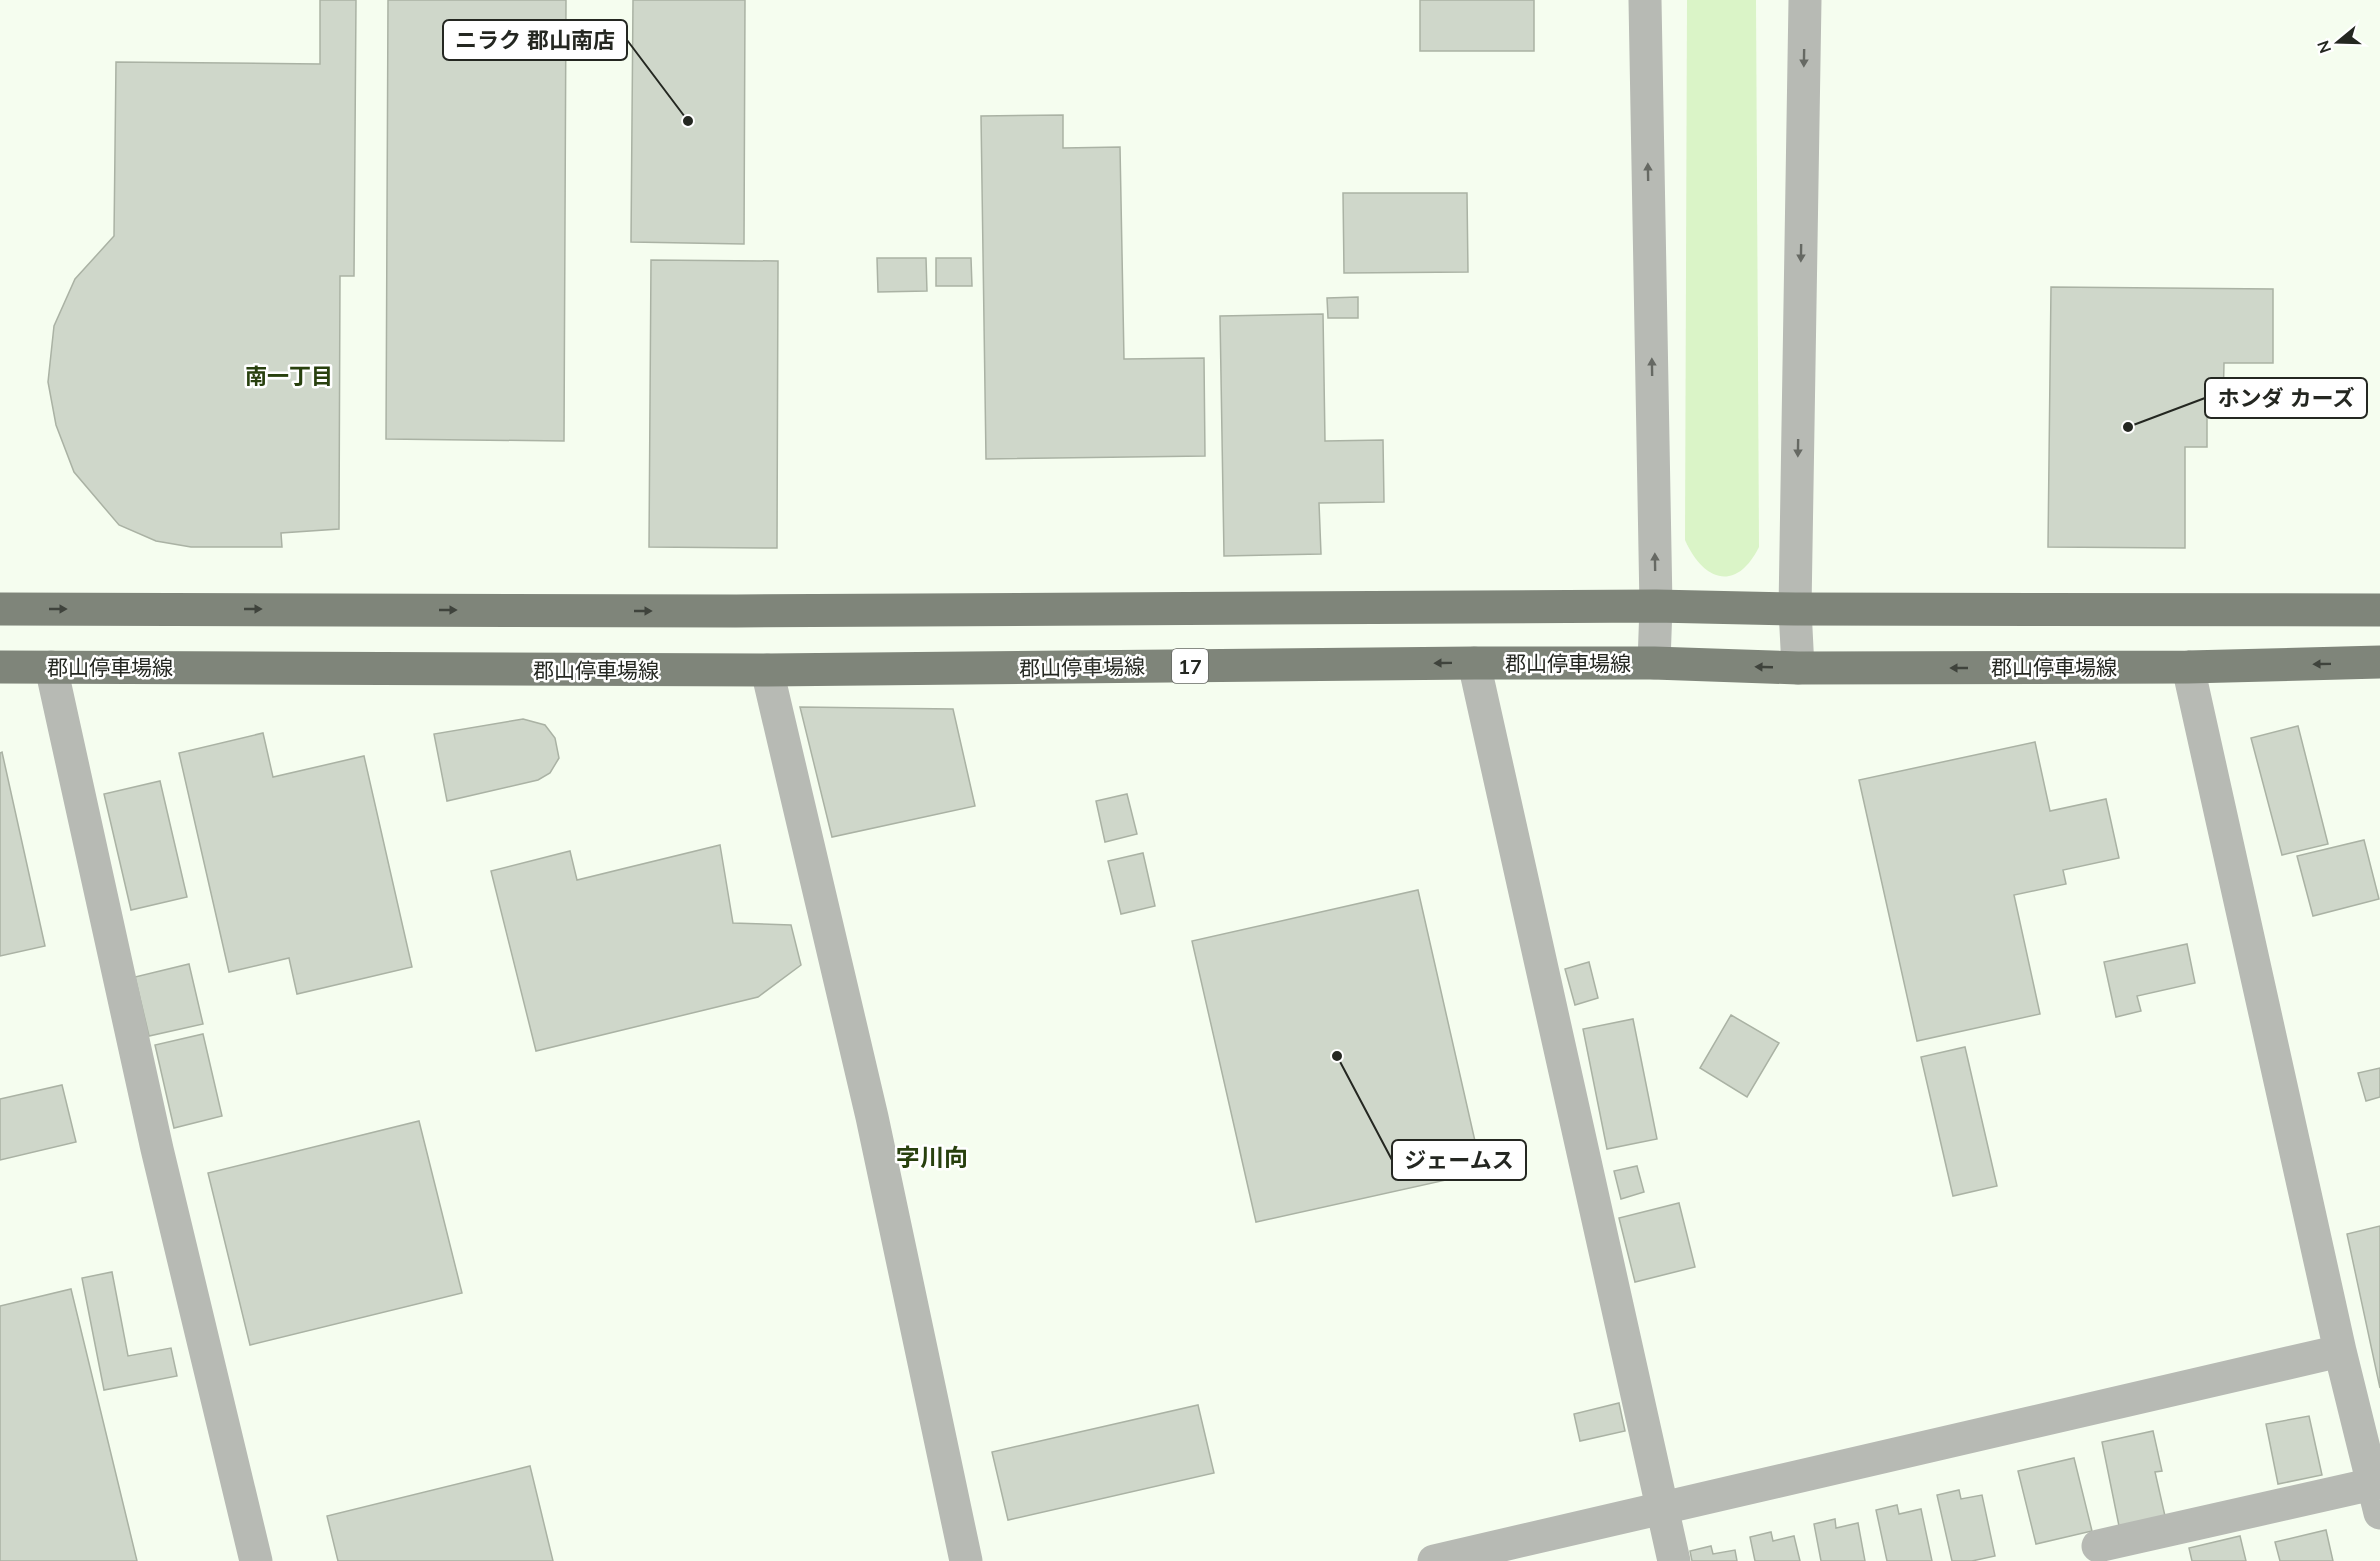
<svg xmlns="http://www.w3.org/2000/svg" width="2380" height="1561" viewBox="0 0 2380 1561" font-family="Mulish,'Noto Sans JP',sans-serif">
  <rect width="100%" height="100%" fill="#f5fdef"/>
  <path fill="#daf4c7" d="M1687,0h69l3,547c-23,46 -56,34 -74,-7z"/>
  <path fill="#cfd7ca" stroke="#aab2a4" stroke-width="1.5" d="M320,0h36l-2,276h-14l-1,253 -58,4 1,14h-91l-35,-6 -37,-16 -45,-53 -18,-47 -8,-43 6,-56 21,-47 39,-43 2,-174 204,2z
    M388,0h178l-2,441 -178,-2z
    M633,0h112l-1,244 -113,-2z
    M1420,0h114v51h-114z
    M1063,115v33l57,-1 4,212 80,-1 1,98 -219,3 -5,-343z
    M1343,193h124l1,79 -124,1z
    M877,258h49l1,33 -49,1z
    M936,258h35l1,28h-36z
    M651,260l127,1 -1,287 -128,-1z
    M2051,287l222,2v74h-49l-1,44 -16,-1v41h-22v101l-137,-1z
    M1358,297v21h-30l-1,-20z
    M1323,314l2,127 58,-1 1,62 -65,1 2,51 -97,2 -4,-240z
    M800,707l153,2 22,97 -143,31z
    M523,719l22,6 10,13 4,20 -9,15 -12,7 -91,21 -13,-67z
    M2298,726l30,118 -46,11 -31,-117z
    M263,733l10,44 91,-21 48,211 -115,27 -8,-36 -60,14 -50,-219z
    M2035,742l15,69 56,-12 13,59 -56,12 3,14 -52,11 26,119 -123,27 -58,-261z
    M2,752l43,194 -45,10v-203z
    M160,781l27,116 -56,13 -27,-116z
    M1127,794l10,40 -32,8 -9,-41z
    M2364,840l15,59 -66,17 -16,-60z
    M720,845l13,78 58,2 10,40 -43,32 -222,54 -45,-180 79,-20 7,29z
    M1143,853l12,53 -34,8 -13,-53z
    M1418,890l64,282 -226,50 -64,-281z
    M2187,944l8,39 -58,13 4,15 -25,6 -12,-55z
    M1589,962l9,36 -23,7 -10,-36z
    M189,964l14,60 -54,12 -14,-59z
    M1731,1015l48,28 -32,54 -47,-29z
    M1633,1019l24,120 -50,10 -24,-120z
    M203,1034l19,82 -48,12 -19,-83z
    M1965,1047l32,139 -44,10 -32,-139z
    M2380,1068v29l-14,4 -8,-28z
    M62,1085l14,57 -76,18v-61z
    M419,1121l43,172 -212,52 -42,-172z
    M1637,1166l7,26 -23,7 -7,-28z
    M1679,1203l16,64 -60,15 -16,-64z
    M2380,1226v162l-33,-154z
    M112,1272l16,84 43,-8 6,28 -73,14 -22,-112z
    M71,1289l66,272h-137v-255z
    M1619,1403l6,28 -45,10 -6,-27z
    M1198,1405l16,68 -206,47 -16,-68z
    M2309,1416l13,59 -44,9 -12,-60z
    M2153,1431l9,40 -7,1 10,44 -46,10 -17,-84z
    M2074,1458l18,73 -56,13 -18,-73z
    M530,1466l23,95h-215l-11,-45z
    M1959,1490l2,9 21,-4 13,61 -23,5h-20l-15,-66z
    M1897,1505l2,9 22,-5 11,52h-45l-11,-51z
    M1835,1519l1,9 22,-5 7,38h-44l-7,-37z
    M2326,1530l7,31h-53l-5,-19z
    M1771,1532l2,9 21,-5 6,25h-45l-5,-24z
    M2240,1536l6,25h-54l-3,-13z
    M1711,1546l2,8 22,-4 2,11h-45l-2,-10z"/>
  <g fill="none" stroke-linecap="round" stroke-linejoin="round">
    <path stroke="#b7bab4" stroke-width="33" d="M1645,0l11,606 -2,57
      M1474,663l200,898
      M51,667l106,482 99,412
      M2188,667l152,684 40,162
      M1798,668l-3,-59 10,-609
      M767,670l105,447 94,444
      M2098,1546l275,-62
      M1434,1561l906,-210"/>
    <path stroke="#7f857a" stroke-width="33" d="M0,609l736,2 920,-5 139,3 585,1
      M0,667l767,3 707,-7h180l144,5 390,-1 192,-5"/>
  </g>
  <defs><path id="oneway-solid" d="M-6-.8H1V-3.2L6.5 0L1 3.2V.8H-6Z" transform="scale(1.5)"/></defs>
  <g fill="#666963">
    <use href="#oneway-solid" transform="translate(1804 58) rotate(91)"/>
    <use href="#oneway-solid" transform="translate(1648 172) rotate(-91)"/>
    <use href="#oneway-solid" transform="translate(1801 253) rotate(91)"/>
    <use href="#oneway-solid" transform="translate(1652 367) rotate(-91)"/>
    <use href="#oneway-solid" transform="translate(1798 448) rotate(91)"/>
    <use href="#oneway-solid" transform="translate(1655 562) rotate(-91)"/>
  </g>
  <g fill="#3f433c">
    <use href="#oneway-solid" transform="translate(58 609)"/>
    <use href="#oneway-solid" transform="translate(253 609)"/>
    <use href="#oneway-solid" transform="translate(448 610)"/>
    <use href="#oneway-solid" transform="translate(643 611)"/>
    <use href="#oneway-solid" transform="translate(1443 663) rotate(179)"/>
    <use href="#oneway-solid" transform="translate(2322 664) rotate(179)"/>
    <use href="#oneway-solid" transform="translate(1764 667) rotate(-178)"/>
    <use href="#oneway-solid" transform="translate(1959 668) rotate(180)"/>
  </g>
  <g text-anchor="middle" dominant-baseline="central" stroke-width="5" stroke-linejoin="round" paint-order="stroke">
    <rect fill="#fff" stroke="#666864" stroke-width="1.5" x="1172" y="649" width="36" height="34" rx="4.5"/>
    <g font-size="20" font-weight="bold" fill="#242721">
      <text x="1190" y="666">17</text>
    </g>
    <g font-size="21" fill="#242721" stroke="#fff">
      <text x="1568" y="663">郡山停車場線</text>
      <text x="110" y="667">郡山停車場線</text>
      <text transform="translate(1082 667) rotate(-1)">郡山停車場線</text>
      <text x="2054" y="667">郡山停車場線</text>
      <text x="596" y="670">郡山停車場線</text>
    </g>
    <g font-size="22" font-weight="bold" fill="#28400e" stroke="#fff">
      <text x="289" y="376">南一丁目</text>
    </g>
    <g font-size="24" font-weight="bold" fill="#28400e" stroke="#fff">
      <text x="932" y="1157">字川向</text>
    </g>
  </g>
  <path fill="none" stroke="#242721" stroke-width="2" d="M688 121L627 40M2128 427L2205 398M1337 1056L1392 1160"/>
  <g fill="#242721" stroke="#fff" stroke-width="2">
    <circle cx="688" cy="121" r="6"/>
    <circle cx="2128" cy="427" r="6"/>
    <circle cx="1337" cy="1056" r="6"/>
  </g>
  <g fill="#fff" stroke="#242721" stroke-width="2">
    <rect x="443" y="20" width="184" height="40" rx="6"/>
    <rect x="2205" y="378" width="162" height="40" rx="6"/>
    <rect x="1392" y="1140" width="134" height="40" rx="6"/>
  </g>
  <g font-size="22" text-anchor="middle" font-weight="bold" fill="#242721">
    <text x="535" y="48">ニラク 郡山南店</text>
    <text x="2286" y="406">ホンダ カーズ</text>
    <text x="1459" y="1168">ジェームス</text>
  </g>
  <g transform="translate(2338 42) rotate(251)" stroke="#ffffff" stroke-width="4.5" paint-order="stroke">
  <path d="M0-4.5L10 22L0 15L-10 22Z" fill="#242721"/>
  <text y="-9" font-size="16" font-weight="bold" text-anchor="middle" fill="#242721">N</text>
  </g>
</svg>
